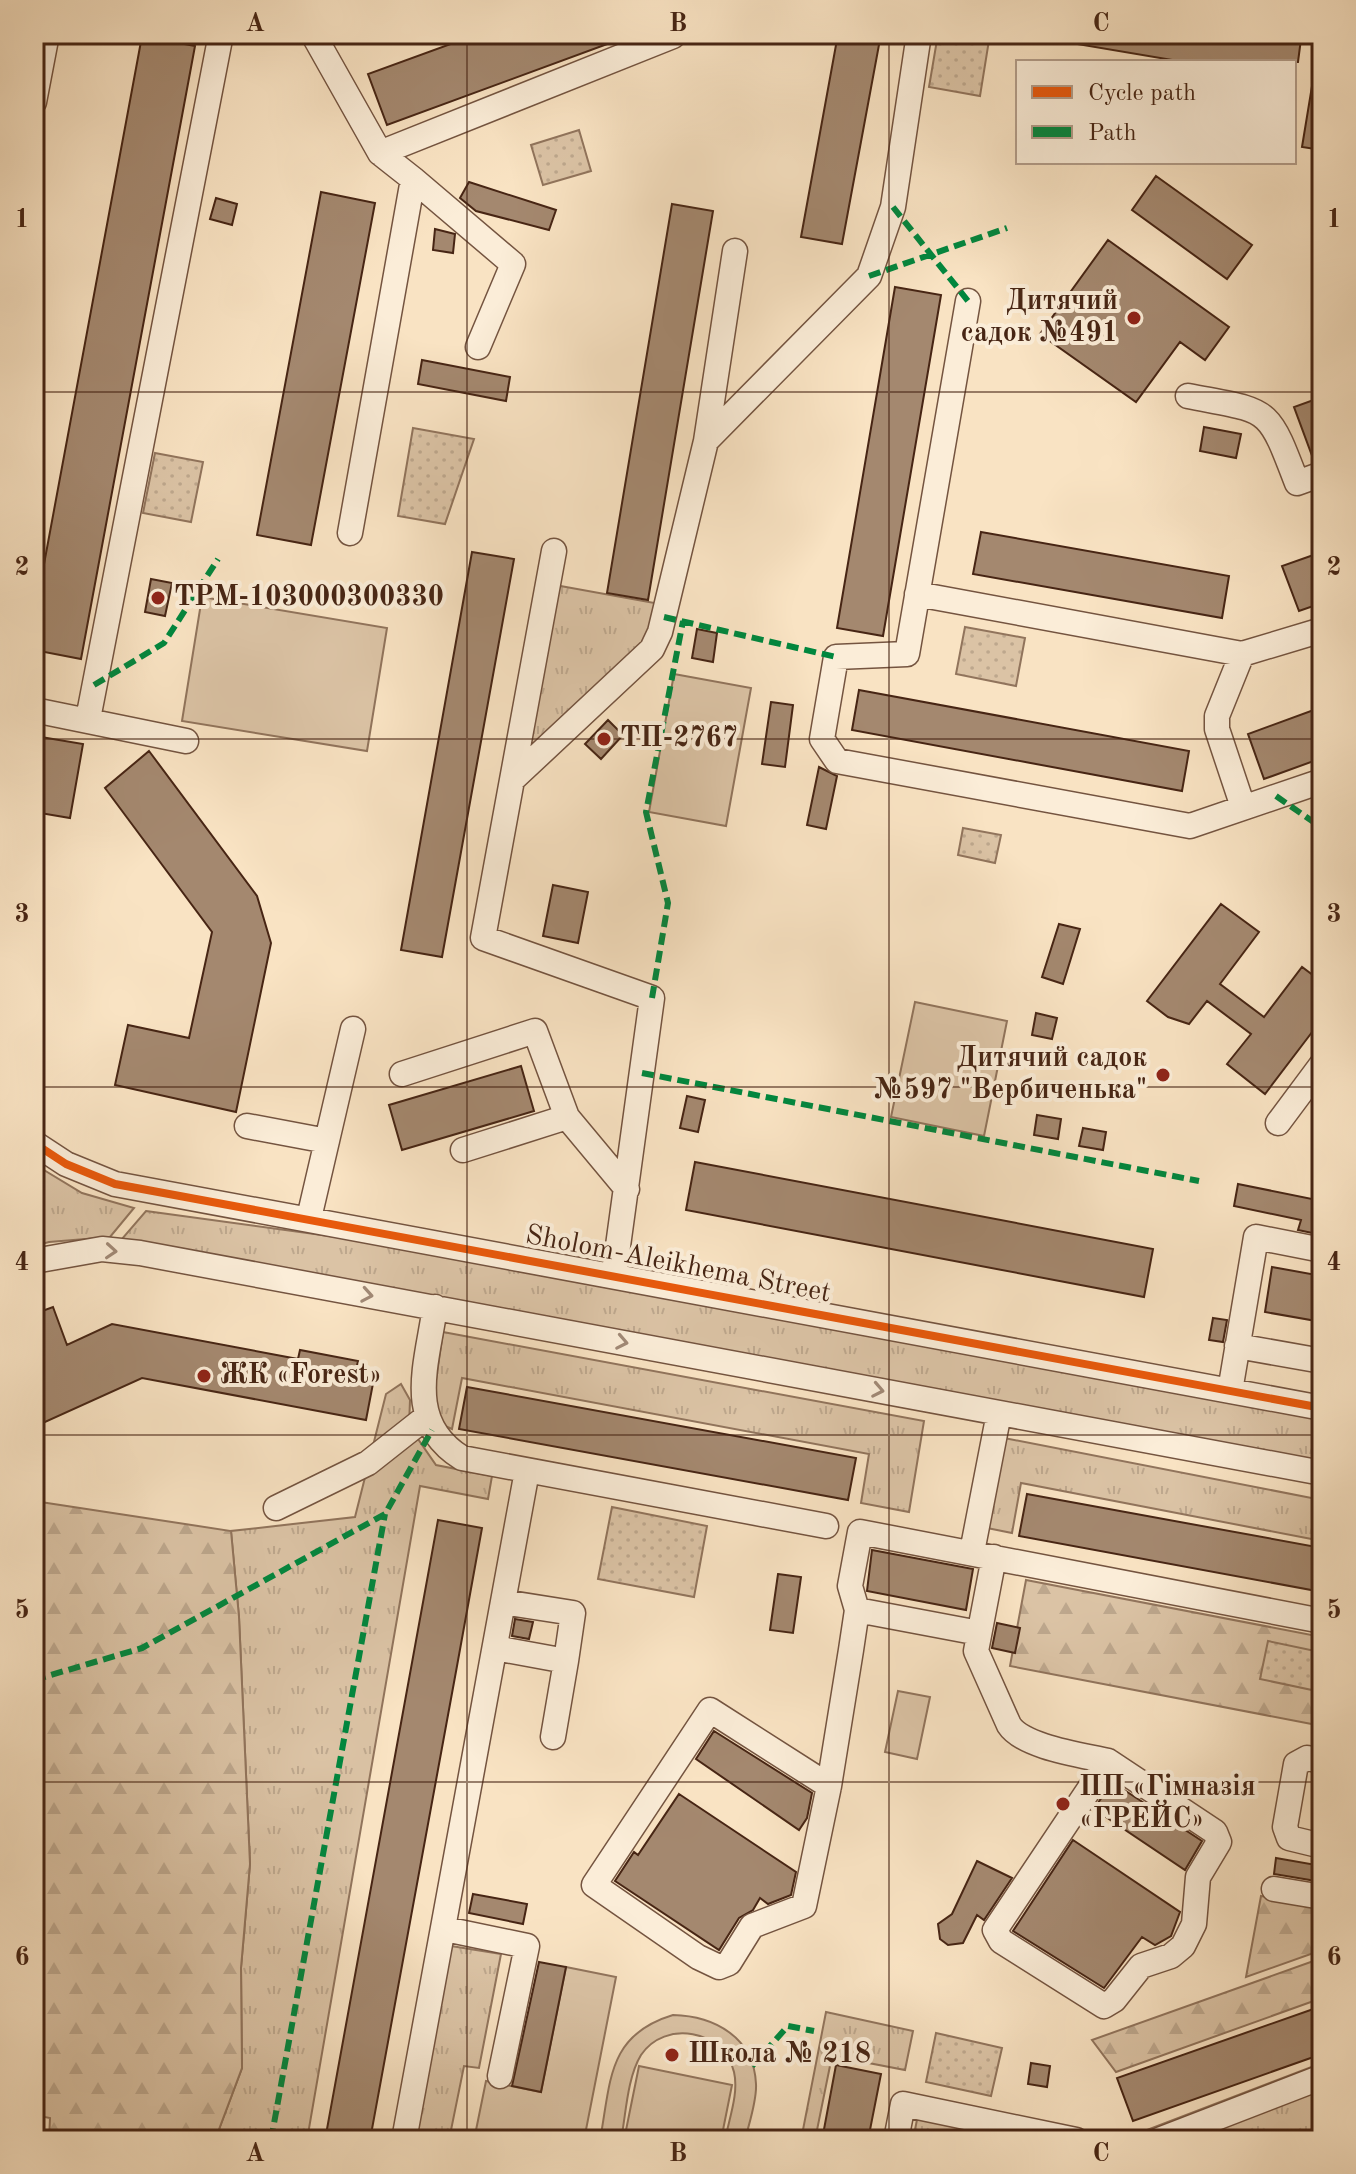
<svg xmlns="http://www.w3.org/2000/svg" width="1356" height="2174" viewBox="0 0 1356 2174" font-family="'Old Standard TT',serif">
  <defs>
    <pattern id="grass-tufts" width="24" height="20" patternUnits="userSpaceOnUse" patternTransform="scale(2)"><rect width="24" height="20" fill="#dbc3a5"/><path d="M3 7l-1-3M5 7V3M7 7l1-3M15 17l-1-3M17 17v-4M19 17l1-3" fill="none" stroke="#bda78d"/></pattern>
    <pattern id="forest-firs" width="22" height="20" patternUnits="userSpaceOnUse" patternTransform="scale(2)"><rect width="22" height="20" fill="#dbc3a5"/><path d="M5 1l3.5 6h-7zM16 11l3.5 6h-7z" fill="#bda78d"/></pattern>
    <pattern id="park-dots" width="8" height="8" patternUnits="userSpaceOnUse" patternTransform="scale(2)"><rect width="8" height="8" fill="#dbc3a5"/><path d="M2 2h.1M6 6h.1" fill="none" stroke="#bda78d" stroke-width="1.8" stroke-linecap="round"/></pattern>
  </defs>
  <rect width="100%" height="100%" fill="#f9e3c3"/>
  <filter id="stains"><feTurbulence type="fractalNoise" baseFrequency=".0025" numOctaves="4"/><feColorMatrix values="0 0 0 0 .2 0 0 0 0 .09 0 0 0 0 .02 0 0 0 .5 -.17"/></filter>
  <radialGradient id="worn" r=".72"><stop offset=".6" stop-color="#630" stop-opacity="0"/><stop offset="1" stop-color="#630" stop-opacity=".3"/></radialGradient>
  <path fill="url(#grass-tufts)" stroke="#91745c" stroke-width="2" d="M555,585l105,19 -10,44 -125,103z
    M34,1164l48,29 52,15 -24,29 -61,5 -15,4z
    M146,1211l468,64 708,133v64l-1201,-232z
    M443,1332l481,89 -15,91 -48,-9 8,-49 -407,-76 -10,51 -16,-7 -3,-21z
    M401,1384l9,16 -1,26 27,39 56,11 -4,23 -68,-13 -113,654h-92l27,-72 -1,-100 9,-104 -11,-247 -8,-86 124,-14 31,-123z
    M999,1437l323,63v41l-301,-58 -9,50 -30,-6z
    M451,1946l50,8 -22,114 -15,-2 -15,74h-35z
    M826,2012l87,19 -8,39 -73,-14 -17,84h-14z
    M1322,2063v77h-201z
    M921,2099l179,40 8,1h-195z"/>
  <path fill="url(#forest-firs)" stroke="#91745c" stroke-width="2" d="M34,1501l197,30 8,86 11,247 -9,104 1,100 -27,72h-166l1,-22 -16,-3z
    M1026,1580l296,57v89l-312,-60z
    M1261,1896l61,11v43l-76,27z
    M1322,1958v40l-206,74 -24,-32z"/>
  <path fill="url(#park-dots)" stroke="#91745c" stroke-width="2" d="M938,34h52l-10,62 -51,-9z
    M579,130l12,41 -48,14 -12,-40z
    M413,428l61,11 -29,85 -47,-8z
    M155,453l48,9 -12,60 -48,-9z
    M965,627l60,11 -9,48 -60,-12z
    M963,828l38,7 -6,28 -37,-8z
    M612,1507l95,19 -13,71 -96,-18z
    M1268,1641l52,11 -8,38 -52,-11z
    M936,2033l66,15 -11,48 -65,-14z"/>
  <path fill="#dbc3a5" stroke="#91745c" stroke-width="2" d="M202,597l185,31 -20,123 -185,-30z
    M674,674l77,14 -25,138 -77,-14z
    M915,1002l92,19 -23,115 -93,-19z
    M898,1691l32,6 -13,62 -32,-7z
    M566,1967l50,10 -32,163h-110l12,-59 55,11z
    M673,2015c41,1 81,22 83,69 1,17 -7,39 -11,56h-20c4,-21 14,-47 9,-68 -10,-42 -69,-53 -93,-17 -14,23 -15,59 -20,85h-21c11,-59 7,-105 73,-125z
    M639,2066l93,19 -11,55h-97z"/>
  <path fill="#a4886f" stroke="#472514" stroke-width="2" d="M478,34h151v2l-242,89 -19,-51z
    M838,34h43l-39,210 -41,-7z
    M1078,34h191l32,5 -3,23h-114l-107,-18z
    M142,36l53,10 -114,613 -47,-9v-32z
    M1312,86l10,1v63l-20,-3z
    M1156,176l96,69 -25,34 -95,-69z
    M469,182l87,28 -7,20 -73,-19 -16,-13z
    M321,192l54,11 -64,342 -54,-10z
    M216,198l21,6 -5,21 -22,-6z
    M672,204l41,7 -65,389 -41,-7z
    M435,229l20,5 -2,19 -20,-3z
    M1108,240l121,87 -24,33 -25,-18 -44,60 -96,-68z
    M895,287l46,8 -58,341 -46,-8z
    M422,360l88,17 -4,24 -88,-17z
    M1322,397v62l-8,2 -20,-54z
    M1204,427l37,7 -5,24 -36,-7z
    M981,532l248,44 -7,42 -249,-44z
    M472,552l42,7 -72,398 -41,-7z
    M1322,552v51l-23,8 -17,-45z
    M151,579l21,4 -7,33 -20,-4z
    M697,629l20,4 -4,29 -21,-4z
    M859,690l330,61 -7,40 -330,-61z
    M771,702l22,3 -8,62 -23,-3z
    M1322,707v51l-58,21 -16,-45z
    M608,720l15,15 -22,24 -16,-15z
    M41,737l42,7 -13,74 -36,-6v-37z
    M149,751l108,145 14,47 -35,169 -121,-27 13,-60 61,13 23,-106 -107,-144z
    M819,767l18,9 -11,53 -19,-4z
    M553,885l35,7 -10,51 -35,-7z
    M1221,904l38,28 -39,52 44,33 38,-50 20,15v37l-57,75 -38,-30 24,-30 -44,-33 -18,23 -21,-7 -21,-16z
    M1059,924l21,5 -17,55 -21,-7z
    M1036,1013l21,5 -5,21 -20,-4z
    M521,1066l13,45 -132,39 -13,-45z
    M687,1096l18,4 -7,32 -18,-4z
    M1037,1115l24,4 -3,20 -24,-4z
    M1083,1128l23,4 -3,18 -24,-4z
    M695,1162l458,87 -9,48 -458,-87z
    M1238,1184l84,17v34l-24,-5 3,-10 -67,-14z
    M1272,1267l50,9v46l-57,-10z
    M53,1307l14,38 45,-21 186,35 2,-9 58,11 -2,9 19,3 -9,47 -224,-42 -108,49v-67l7,-4 -7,-18v-24z
    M1213,1318l14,2 -4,22 -14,-2z
    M467,1387l389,71 -8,42 -389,-71z
    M1027,1494l295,54v44l-303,-56z
    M438,1520l44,8 -25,138 -87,474h-45z
    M872,1550l101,19 -7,41 -99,-19z
    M778,1574l23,3 -8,56 -23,-3z
    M515,1619l18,3 -4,17 -17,-3z
    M997,1623l23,5 -5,25 -23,-5z
    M714,1731l98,62 -5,25 -8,12 -103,-71z
    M1112,1782l90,59 -17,29 -91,-61z
    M679,1794l117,78 -5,23 -23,9 -8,-6 -7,12 -14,8 -20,32 -104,-69 19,-29 4,3z
    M1073,1840l107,72 -9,24 -16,9 -13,-8 -38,51 -91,-57z
    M1276,1858l46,8v16l-48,-8z
    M977,1861l35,17 -28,42 -7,-5 -14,28 -15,2 -8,-6 -2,-15 14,-10z
    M473,1894l54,10 -4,20 -54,-11z
    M539,1962l27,5 -25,125 -29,-6z
    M1322,2006v48l-189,67 -16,-43z
    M1031,2063l19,3 -3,21 -19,-3z
    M836,2065l45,9 -13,66h-46z"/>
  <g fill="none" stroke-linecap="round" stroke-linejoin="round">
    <g stroke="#745440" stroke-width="27">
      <path id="minor" d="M313,34l67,119 33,26 -63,354
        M34,102l13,-68
        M380,153l293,-117
        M413,179l100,85 -35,83
        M968,301l-61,353 -71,3 -14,82 15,22 353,65 132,-45
        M1188,396c82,16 79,8 109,87l25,-9
        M706,441l29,-190
        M554,551l-71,387 169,60 -38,277
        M917,594l325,60 80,-24
        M1242,654l-25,62v13l26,78
        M34,710l152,31
        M88,719l133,-685
        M512,780l140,-131 8,-17 46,-191 163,-165 24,-69 26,-173
        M402,1074l133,-43 32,86 60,72
        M1278,1123l44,-59
        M247,1126l80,15
        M34,1143l32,21 49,20 1207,224
        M463,1150l104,-33
        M309,1218l44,-189
        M34,1261l68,-12 38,4 1182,220
        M435,1307c-8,57 -31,115 27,151l364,68
        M1237,1346l85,15
        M1230,1391l26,-154 66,13
        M276,1508l92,-45 57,-45
        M972,1552l27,-139
        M994,1557l-18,94 33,74c14,22 73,30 99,36l-113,169 6,11 103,65 10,-6 27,-34 30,-10 12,-10 11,-22 4,-47 21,-35 -4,-10 -107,-71
        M503,1602l70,11 -7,48
        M857,1610l122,23
        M495,1648l71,13 -13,76
        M1322,1761l-15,-3 -11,6 -11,63 4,11 33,8
        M829,1786l-119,-76 -116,175 104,72 21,10 10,-4 23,-37 52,-20 25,-120 22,-136 6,-40 -7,-24 10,-54 462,89
        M1274,1889l48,8
        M445,1929l82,17 -27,130
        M404,2140l123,-669
        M896,2140l7,-36 173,36
        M1159,2140l163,-63"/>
    </g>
    <use href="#minor" stroke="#fbedd8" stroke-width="24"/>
    <path stroke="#00873e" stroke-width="6" stroke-dasharray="12 6" stroke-linecap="butt" d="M893,207l75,94
      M869,276l138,-48
      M664,617l172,40
      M94,685l70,-42 54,-84
      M1276,796l46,32
      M652,998l16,-95 -22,-91 37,-191
      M642,1073l557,108
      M34,1680l108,-32 243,-134 47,-84
      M752,2066l36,-40 26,5
      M37,2133l7,7
      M1068,2139v1
      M271,2140l114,-626"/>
    <g stroke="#fbedd8" stroke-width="13">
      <path id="cycleway" d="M34,1143l32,21 49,20 1207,224"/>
    </g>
    <use href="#cycleway" stroke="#e8590c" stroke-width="8"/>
  </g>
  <defs><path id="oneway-chevron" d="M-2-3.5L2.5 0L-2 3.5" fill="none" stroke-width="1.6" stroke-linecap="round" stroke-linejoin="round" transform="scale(2)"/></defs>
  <g stroke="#a18976">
    <use href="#oneway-chevron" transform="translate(111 1251) rotate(4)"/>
    <use href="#oneway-chevron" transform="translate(367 1295) rotate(10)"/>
    <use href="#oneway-chevron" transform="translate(622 1342) rotate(11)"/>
    <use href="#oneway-chevron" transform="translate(878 1390) rotate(11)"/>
  </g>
  <path fill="none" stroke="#472514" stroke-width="2" stroke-opacity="0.55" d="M467,34v2106M889,34v2106M34,392h1288M34,739h1288M34,1087h1288M34,1435h1288M34,1782h1288"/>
  <g fill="#8f2418" stroke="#fbedd8" stroke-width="3">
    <circle cx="1134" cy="318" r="8"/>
    <circle cx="158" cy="598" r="8"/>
    <circle cx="604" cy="739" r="8"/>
    <circle cx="1163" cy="1075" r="8"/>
    <circle cx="204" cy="1376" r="8"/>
    <circle cx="1063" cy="1804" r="8"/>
    <circle cx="672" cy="2055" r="8"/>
  </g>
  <g text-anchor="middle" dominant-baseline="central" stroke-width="8" stroke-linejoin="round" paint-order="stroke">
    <g font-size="28" font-weight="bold" fill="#472514" stroke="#fbedd8" text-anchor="start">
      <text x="1118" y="302" text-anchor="end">Дитячий<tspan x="1118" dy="32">садок №491</tspan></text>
      <text x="174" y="598">ТРМ-103000300330</text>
      <text x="620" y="739">ТП-2767</text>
      <text x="1147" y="1059" text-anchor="end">Дитячий садок<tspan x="1147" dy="32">№597 "Вербиченька"</tspan></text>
      <text x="220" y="1376">ЖК «Forest»</text>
      <text x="1079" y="1788">ПП «Гімназія<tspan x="1079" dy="32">«ГРЕЙС»</tspan></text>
      <text x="688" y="2055">Школа № 218</text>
    </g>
    <g font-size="28" fill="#472514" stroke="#fbedd8">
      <text transform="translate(678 1265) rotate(11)">Sholom-Aleikhema Street</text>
    </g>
  </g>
  <rect width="1356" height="2174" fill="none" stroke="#f9e3c3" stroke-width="88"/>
  <rect x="1016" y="60" width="280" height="104" fill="#fbedd8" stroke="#b39d8a" stroke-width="2"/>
  <rect x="1032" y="86" width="40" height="12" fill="#e8590c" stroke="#b39d8a" stroke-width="2"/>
  <text x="1088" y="100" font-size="24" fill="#472514">Cycle path</text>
  <rect x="1032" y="126" width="40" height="12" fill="#00873e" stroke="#b39d8a" stroke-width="2"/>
  <text x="1088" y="140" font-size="24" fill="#472514">Path</text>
  <rect x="44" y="44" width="1268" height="2086" fill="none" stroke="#472514" stroke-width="3"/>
  <g font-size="26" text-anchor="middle" font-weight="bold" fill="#472514">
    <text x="255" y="31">A</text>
    <text x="678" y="31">B</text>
    <text x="1101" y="31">C</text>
    <text x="22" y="227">1</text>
    <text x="1334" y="227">1</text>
    <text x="22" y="575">2</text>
    <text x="1334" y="575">2</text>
    <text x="22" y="922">3</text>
    <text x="1334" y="922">3</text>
    <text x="22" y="1270">4</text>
    <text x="1334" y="1270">4</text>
    <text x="22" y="1618">5</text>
    <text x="1334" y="1618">5</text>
    <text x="22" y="1965">6</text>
    <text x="1334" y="1965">6</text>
    <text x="255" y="2161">A</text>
    <text x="678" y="2161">B</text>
    <text x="1101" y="2161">C</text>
  </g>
  <rect width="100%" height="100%" filter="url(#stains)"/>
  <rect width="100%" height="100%" fill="url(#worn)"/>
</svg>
